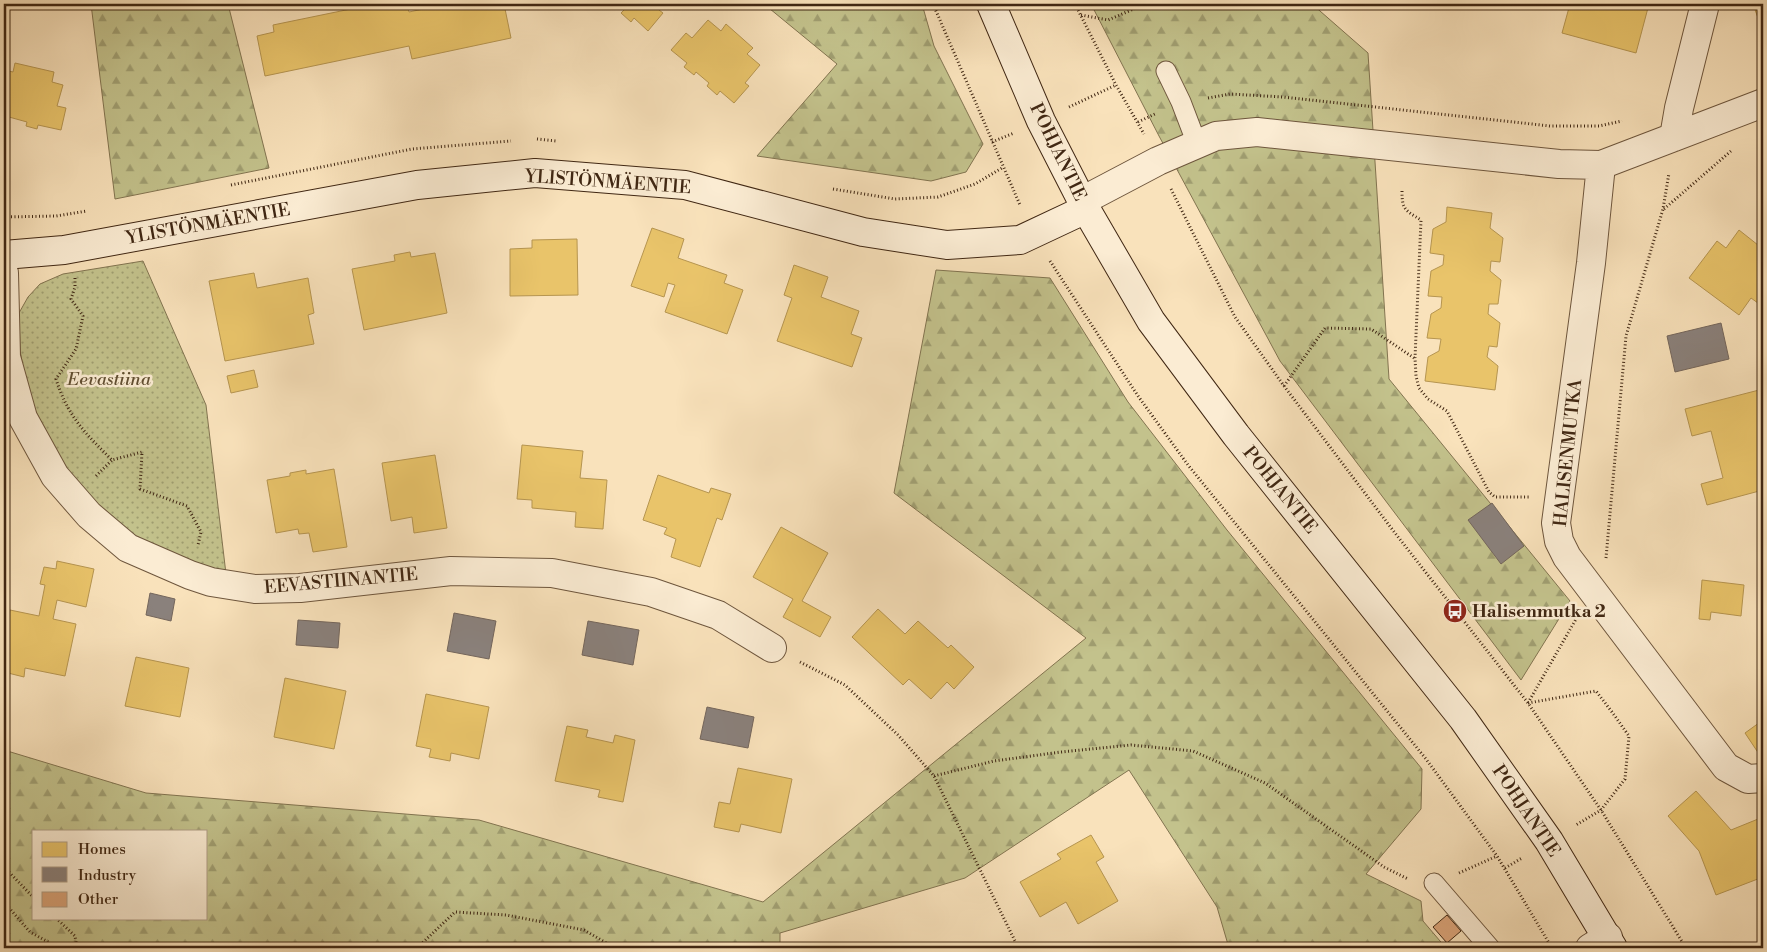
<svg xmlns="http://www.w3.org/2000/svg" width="1767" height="952" viewBox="0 0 1767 952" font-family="'Libre Bodoni',serif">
  <defs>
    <pattern id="forest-firs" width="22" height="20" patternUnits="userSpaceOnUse" patternTransform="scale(1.25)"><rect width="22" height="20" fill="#c3c28c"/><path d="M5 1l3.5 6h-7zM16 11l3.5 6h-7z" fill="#a09e71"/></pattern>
    <pattern id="park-dots" width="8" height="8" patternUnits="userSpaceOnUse" patternTransform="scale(1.25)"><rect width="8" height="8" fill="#c3c28c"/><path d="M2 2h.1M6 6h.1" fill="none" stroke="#a09e71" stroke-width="1.8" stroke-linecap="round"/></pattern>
  </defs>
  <rect width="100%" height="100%" fill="#f9e2bb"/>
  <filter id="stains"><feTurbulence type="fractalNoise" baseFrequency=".004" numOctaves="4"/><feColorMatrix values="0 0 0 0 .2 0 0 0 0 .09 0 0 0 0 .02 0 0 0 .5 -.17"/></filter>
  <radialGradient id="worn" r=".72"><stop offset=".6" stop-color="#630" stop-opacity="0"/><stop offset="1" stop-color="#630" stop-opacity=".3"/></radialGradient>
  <path fill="url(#forest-firs)" stroke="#827450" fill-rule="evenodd" d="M91,4h137l41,164 -154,31z
    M764,4h158l12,42 49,98 -17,28 -35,9 -174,-25 80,-92z
    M1091,4h221l56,49 21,326 181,222 -49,79 -241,-319 -121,-225z
    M936,270l114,8 78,124 99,128 195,239 -1,40 -55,65 55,27 2,20 23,27h-217l-12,-41 -88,-137 -164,108 -185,55v15h-776v-198l142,43 333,27 284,82 323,-264 -192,-145zM34,831h172v87h-172z"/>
  <path fill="url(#park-dots)" stroke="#827450" d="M143,261l63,144 20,169 -40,-12 -52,-27 -37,-29 -31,-38 -30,-56 -10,-28 -6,-34 -1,-37 9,-16 12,-13 23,-10z"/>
  <path fill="#e9c46a" stroke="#b69550" d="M375,4h32l2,8 38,-8h57l7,34 -99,21 -3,-13 -144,30 -8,-40 17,-4 -1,-7z
    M617,4h48l-6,6 4,3 -15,18 -14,-13 -3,4 -10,-9 3,-3z
    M1570,4h79l-13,49 -74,-20z
    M1753,4h10v28z
    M708,20l13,11 5,-7 27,24 -6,6 13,11 -15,18 4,3 -15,17 -14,-12 -3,4 -10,-9 2,-3 -13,-11 -2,3 -10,-8 3,-4 -16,-13 15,-17 6,5z
    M15,63l39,9 -2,10 11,3 -6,21 9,2 -5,22 -23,-5 -1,4 -11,-3 1,-4 -18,-5 -1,5 -4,-1v-51l9,2z
    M1447,207l45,6 -2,15 13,10 -3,24 -9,-1 -1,10 11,9 -3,24h-9l-1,10 12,9 -3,24 -8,-1 -2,11 11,9 -3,24 -70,-9 3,-24 11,-6 2,-12 -14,-1 4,-24 10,-6 1,-11 -14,-1 3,-25 12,-6 1,-10 -14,-2 3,-24 13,-7z
    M652,228l32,11 -6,19 49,17 -3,8 19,7 -16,44 -62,-22 10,-27 -7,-2 -4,14 -33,-11z
    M1739,230l24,19v55l-1,2 -11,-8 -12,17 -50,-37 28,-37 9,7z
    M577,239l1,56 -68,1v-47l22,-1v-8z
    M410,252l1,5 24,-4 12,60 -83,17 -12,-61 43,-8 -1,-6z
    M794,265l34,12 -7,20 38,14 -8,23 11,4 -10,29 -75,-26 15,-43 -8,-3z
    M254,273l3,15 51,-10 6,35 -6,2 6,29 -89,17 -16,-80z
    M254,370l4,17 -27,6 -4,-17z
    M1763,389v101l-56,15 -6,-21 22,-6 -12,-47 -19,5 -7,-27z
    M522,445l61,6 -3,27 27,2 -4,49 -28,-2 1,-15 -44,-4v-8l-15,-1z
    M435,455l12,73 -33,5 -2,-16 -21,4 -9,-58z
    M334,469l13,78 -34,5 -4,-19 -10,1 -1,-5 -22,4 -9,-53 23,-4v-3l16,-3v4z
    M658,475l51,18 2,-5 20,6 -9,26 -5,-2 -17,49 -29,-10 5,-18 -12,-5 3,-6 -24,-8z
    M781,527l47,26 -26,48 29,16 -11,20 -37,-20 10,-18 -40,-22z
    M57,561l37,8 -8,38 -29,-7 -4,19 23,5 -11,52 -40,-8 -1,9 -20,-5v-30l6,-32 29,6 6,-31 -5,-1 4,-17 12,2z
    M1702,580l42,5 -3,31 -30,-4 -1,8 -11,-1z
    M878,609l27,25 13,-13 30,27 3,-3 23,22 -20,22 -7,-7 -16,17 -22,-20 -6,6 -51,-48z
    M136,657l53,11 -9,49 -55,-11z
    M285,678l61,13 -12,58 -60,-12z
    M426,694l63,13 -10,52 -28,-6 -1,8 -21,-4 2,-8 -15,-3z
    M1763,720v31l-4,3 -14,-21z
    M567,726l21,4 -2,7 27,6 2,-8 20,5 -12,62 -25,-5 2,-7 -45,-9z
    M738,768l54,11 -11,54 -40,-9 -2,8 -25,-5 5,-25 11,2z
    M1696,791l35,39 32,-13v60l-47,18 -17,-44 -31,-35z
    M1091,835l13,22 -8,5 22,39 -40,23 -12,-22 -26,15 -20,-35 41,-23 -4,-5z"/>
  <path fill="#8a817c" stroke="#74665c" d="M1721,323l8,36 -54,13 -8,-36z
    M1492,503l32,43 -23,18 -33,-44z
    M150,593l25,6 -4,22 -25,-6z
    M454,613l42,8 -7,38 -42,-8z
    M298,620l42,3 -2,25 -42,-3z
    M588,621l51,9 -6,35 -51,-10z
    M707,707l47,10 -6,31 -48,-9z"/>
  <path fill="#dda67b" stroke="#402713" d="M1447,915l14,16 -14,12 -14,-16z"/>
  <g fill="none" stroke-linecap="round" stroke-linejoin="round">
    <g stroke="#6e563d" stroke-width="21">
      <path id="lane" d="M1166,71l15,31 16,42
        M1434,883l56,65"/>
    </g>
    <g stroke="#6e563d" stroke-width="30">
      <path id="street" d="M1674,137l5,-29 26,-104
        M1601,165l-10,98 -35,260 3,18 8,16 159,210 22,12 15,-1
        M1082,201l76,-40 58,-25 41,-4 302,32 42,1 162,-62
        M4,273l2,84 17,61 32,58 34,39 39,33 62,27 21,7 44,7 45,-1 151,-17 101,2 99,19 67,23 54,33
        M1590,948l18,-11"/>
    </g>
    <g stroke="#402713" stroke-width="30">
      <path id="secondary" d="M991,4l50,117 45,88 65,112 85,114 227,284 86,122 64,107
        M4,255l60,-5 353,-65 118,-12 150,12 178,47 84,13 73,-5 66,-31"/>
    </g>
    <path stroke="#402713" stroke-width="3" stroke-dasharray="1 2.5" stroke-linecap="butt" d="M933,4l87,201
      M1075,4l41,81 28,49
      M1081,15l27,5 28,-12
      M1208,98l22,-4 53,3 267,29h49l23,-5
      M1069,107l47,-22
      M1138,122l19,-9
      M537,139l19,2
      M992,142l22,-9
      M231,185l181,-36 99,-8
      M833,189l62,10 43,-2 37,-13 27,-16
      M1171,189l64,128 49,69 111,147 133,170 73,107 85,138
      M1402,191c0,19 3,19 19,29l-6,138 1,18 3,12 9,11 19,12 42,81 6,5h34
      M1664,209l67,-58
      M4,217l52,-1 31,-5
      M1050,261l88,135 50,69 238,294 71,97 55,92
      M75,278v9l-4,12 12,17 -7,33 -20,30c12,38 29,54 56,81l30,-8 -2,37 47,17 14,26 -3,13
      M1284,386l41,-58 46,1 43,29
      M96,476l16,-16
      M1606,558l20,-222 37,-127 6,-36
      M800,662l45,23 53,50 36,41 81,165 1,7
      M1528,703l48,-84
      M1528,703l68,-12 16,21 17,24 -4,43 -24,31 -25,15
      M934,776l60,-15 67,-9 70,-7 62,6 72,32 119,84 24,12
      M4,867l30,31
      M1505,868l17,-10
      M1459,873l38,-17
      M4,902l26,30 29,16
      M56,918l19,18 2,12
      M414,948l4,-1 37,-35 51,3 78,15 31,18"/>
    <use href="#lane" stroke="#fbecd3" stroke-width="19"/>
    <use href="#street" stroke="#fbecd3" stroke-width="28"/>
    <use href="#secondary" stroke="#fbecd3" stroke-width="28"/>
  </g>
  <defs>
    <g id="bus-disc" transform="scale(1.25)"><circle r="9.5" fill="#8f2418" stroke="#fbecd3"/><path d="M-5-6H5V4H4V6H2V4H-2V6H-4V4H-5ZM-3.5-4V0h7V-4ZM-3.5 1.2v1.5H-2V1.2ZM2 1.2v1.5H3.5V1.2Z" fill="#fff"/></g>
  </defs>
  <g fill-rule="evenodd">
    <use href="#bus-disc" x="1455" y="611"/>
  </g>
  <g text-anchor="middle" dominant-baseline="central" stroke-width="5" stroke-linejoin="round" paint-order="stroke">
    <g font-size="18" fill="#402713" stroke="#fbecd3">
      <text transform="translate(1058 152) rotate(64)">POHJANTIE</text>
      <text transform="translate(608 182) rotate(4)">YLISTÖNMÄENTIE</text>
      <text transform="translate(208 224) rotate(-10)">YLISTÖNMÄENTIE</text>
      <text transform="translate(1568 453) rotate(-84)">HALISENMUTKA</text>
      <text transform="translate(1280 490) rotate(51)">POHJANTIE</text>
      <text transform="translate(341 581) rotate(-5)">EEVASTIINANTIE</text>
      <text transform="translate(1526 811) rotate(56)">POHJANTIE</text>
    </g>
    <g font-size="18" font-style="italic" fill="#614e31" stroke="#fbecd3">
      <text x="109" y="379">Eevastiina</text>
    </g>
    <g font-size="18" font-weight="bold" fill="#402713" stroke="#fbecd3" text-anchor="start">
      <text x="1472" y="611">Halisenmutka 2</text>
    </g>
  </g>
  <rect width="1767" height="952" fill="none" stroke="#f9e2bb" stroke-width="20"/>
  <rect x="5" y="5" width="1757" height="942" fill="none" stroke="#402713" stroke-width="2.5"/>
  <rect x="10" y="10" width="1747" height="932" fill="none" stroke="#402713"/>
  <rect x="32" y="830" width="175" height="90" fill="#fbecd3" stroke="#b09d86"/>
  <rect x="42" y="842" width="25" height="15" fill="#e9c46a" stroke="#b09d86"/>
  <text x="78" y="854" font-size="15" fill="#402713">Homes</text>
  <rect x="42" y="867" width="25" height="15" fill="#8a817c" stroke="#b09d86"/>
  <text x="78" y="880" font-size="15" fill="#402713">Industry</text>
  <rect x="42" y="892" width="25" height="15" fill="#dda67b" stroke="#b09d86"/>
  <text x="78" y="904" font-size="15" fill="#402713">Other</text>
  <rect width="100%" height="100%" filter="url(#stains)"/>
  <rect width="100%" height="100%" fill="url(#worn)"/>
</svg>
